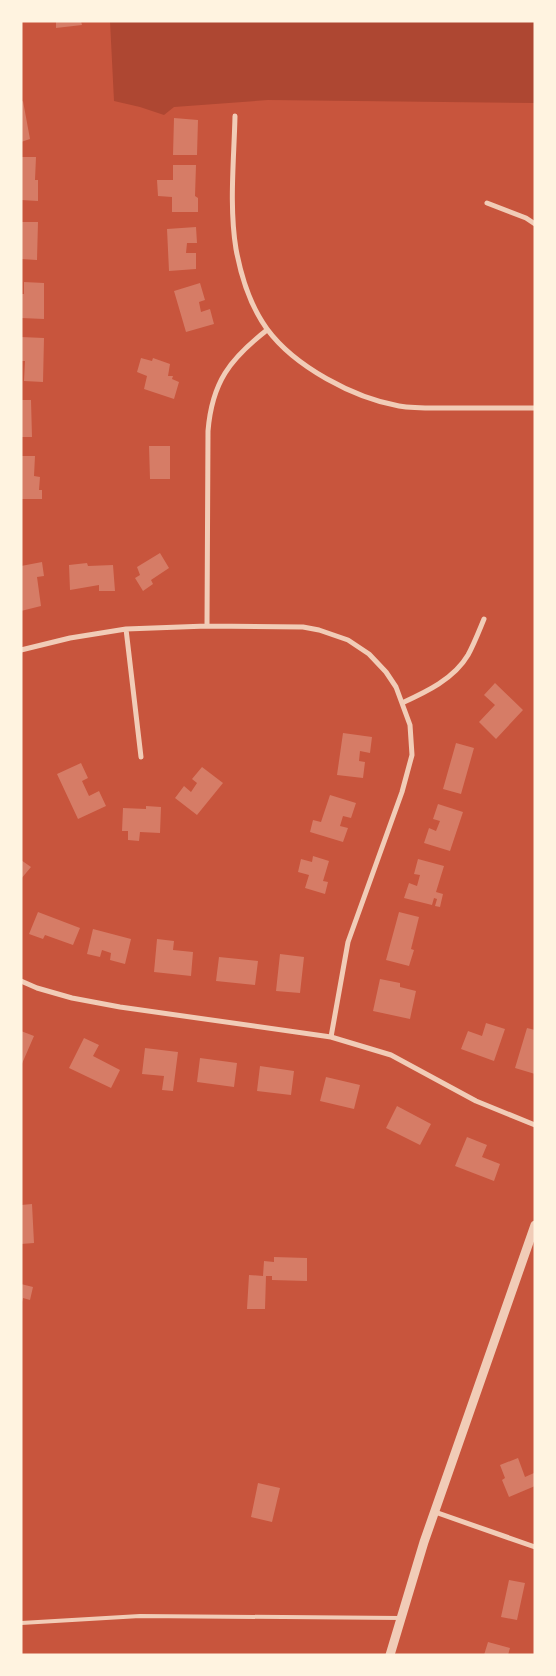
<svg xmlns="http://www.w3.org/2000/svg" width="556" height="1676" viewBox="0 0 556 1676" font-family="Manrope,sans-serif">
  <rect width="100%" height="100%" fill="#c8553d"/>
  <path fill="#ae4732" d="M110,21h425v82l-267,-3 -94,7 -10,8 -24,-8 -26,-6z"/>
  <path fill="#d67c66" d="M56,21h25l1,4 -26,3z
    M23,101l7,38 -9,3v-40z
    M174,118l24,2 -1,35h-24z
    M21,157h15l-1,23h3v21l-17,-1z
    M173,165h23l-1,31 3,2v14h-26v-15l-14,-1 -1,-16h16z
    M21,222h17l-1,38 -16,-1z
    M196,227l1,16h-10l-1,10h10v16l-27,2 -2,-42z
    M24,282l20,1v36l-23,-1v-24h3z
    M200,283l5,17 -6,2 2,10 9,-3 4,15 -28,8 -12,-41z
    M21,337l23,1 -1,44 -19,-1 1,-20h-4z
    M141,358l11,3 1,-3 17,6 -2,12h5l-1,3 7,3 -5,17 -30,-10 3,-13 -10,-4z
    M21,400h10l1,37h-11z
    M149,446h21v33h-20z
    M21,456h14l-1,20 6,1 -1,13h3v9h-21z
    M160,553l9,15 -18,12 2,4 -10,7 -8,-13 5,-3 -3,-8z
    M42,562l2,14 -7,1 4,29 -20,5v-45z
    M87,563l1,3 25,-1 2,26h-16v-6l-29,5 -1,-25z
    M495,683l28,27 -27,29 -17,-17 16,-17 -11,-10z
    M343,733l29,4 -2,16 -10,-2 -1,10 6,1 -2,16 -26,-3z
    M456,743l18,5 -13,46 -18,-5z
    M81,763l7,15 -6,3 7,15 10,-5 7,15 -28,13 -21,-45z
    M202,767l21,16 -26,32 -22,-17 9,-12 7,6 6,-9 -5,-4z
    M330,795l26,8 -5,15 -8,-2 -3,10 8,2 -5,14 -33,-10 3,-12 8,2z
    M438,804l25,8 -13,39 -26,-8 5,-15 7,3 4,-10 -7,-2z
    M146,806l15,1 -1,26 -20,-1 -1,9 -11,-1v-9h-6l1,-23 23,1z
    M313,856l16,5 -6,20 5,1 -3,12 -20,-6 4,-13 -11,-3 3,-13 11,3z
    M418,859l26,7 -8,26 7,2 -3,13 -5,-1 2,-7 -3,-1 -2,7 -28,-7 5,-15 8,3 3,-11 -6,-1z
    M21,860l10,7 -10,12z
    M38,912l42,16 -7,17 -28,-10 -2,4 -14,-5z
    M399,912l20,5 -8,32 3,1 -5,16 -23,-6z
    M93,929l38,10 -6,25 -15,-4 1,-7 -9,-3 -2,7 -13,-3z
    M157,939l17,2 -1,9 20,2 -2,24 -37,-4z
    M280,954l24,3 -4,36 -24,-2z
    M219,957l39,4 -3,24 -39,-4z
    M380,979l20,4v4l16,4 -6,28 -37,-8z
    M486,1023l19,6 -11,32 -33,-12 7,-18 14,5z
    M527,1028l8,2v44l-20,-6z
    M21,1031l13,5 -13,30z
    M84,1038l15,7 -6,11 27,14 -9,18 -42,-20z
    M145,1048l33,4 -5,39 -11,-1 2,-14 -22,-2z
    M200,1058l37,5 -3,24 -37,-5z
    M260,1066l34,5 -3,24 -34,-4z
    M326,1077l34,8 -6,24 -34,-8z
    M397,1106l34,18 -11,21 -34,-17z
    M467,1137l20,8 -5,12 18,7 -6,17 -39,-15z
    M32,1204l2,39 -13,1v-39z
    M274,1257l33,1v23l-35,-1v-4h-6l-1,33h-18l2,-34 14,1 1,-15 10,1z
    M21,1284l12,3 -3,13 -7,-2 -1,4z
    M518,1458l7,19 9,-4 1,13 -26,11 -7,-17 3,-2 -5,-13z
    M258,1483l22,5 -8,34 -21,-5z
    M509,1580l16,3 -8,37 -16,-3z
    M488,1642l22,6 -2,7h-24z"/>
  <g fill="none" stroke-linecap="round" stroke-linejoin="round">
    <path stroke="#f1ccb7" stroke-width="4" d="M21,1623l119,-7 261,2"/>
    <path stroke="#f1ccb7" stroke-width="5" d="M235,116c-1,44 -6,90 1,133 5,27 15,58 31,80 28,38 87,69 132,77 18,3 38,2 56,2 27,0 53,0 80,0
      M487,203l39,15 9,6
      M207,626l1,-195c4,-49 22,-72 59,-101
      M126,629l15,128
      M21,650l49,-12 56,-9 81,-3 96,1 16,3 29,10 21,14 17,18 10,15 14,38 2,30 -10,37 -54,150 -17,95
      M402,703c24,-11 52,-24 66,-48 6,-11 11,-24 16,-36
      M21,981l16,7 35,10 48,9 211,30 60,18 85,46 59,24
      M435,1512l100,35"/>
    <path stroke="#f1ccb7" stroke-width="9" d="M390,1655l34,-113 111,-317"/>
  </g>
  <rect width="556" height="1676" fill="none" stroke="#fff3e0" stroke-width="45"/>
</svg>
